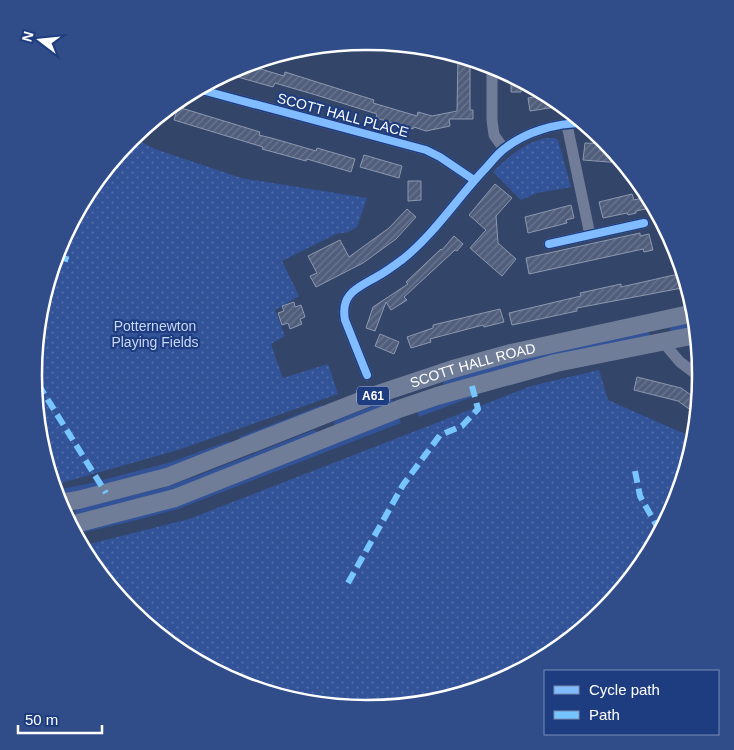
<svg xmlns="http://www.w3.org/2000/svg" width="734" height="750" viewBox="0 0 734 750" font-family="Arial,sans-serif">
  <defs>
    <pattern id="park-dots" width="8" height="8" patternUnits="userSpaceOnUse" patternTransform="scale(1.25)"><rect width="8" height="8" fill="#325398"/><path d="M2 2h.1M6 6h.1" fill="none" stroke="#516da7" stroke-width="1.8" stroke-linecap="round"/></pattern>
    <pattern id="building-hatch" width="6" height="6" patternUnits="userSpaceOnUse" patternTransform="scale(1.25)"><rect width="6" height="6" fill="#505e7c"/><path d="M-1 1l2-2M0 6l6-6M5 7l2-2" fill="none" stroke="#6a7690"/></pattern>
  </defs>
  <rect width="100%" height="100%" fill="#34456a"/>
  <path fill="#325398" d="M695,320l1,8 -25,4 -1,-1 1,-5z
    M648,331l2,5 -206,50 -1,-2 2,-4 53,-16z
    M474,392l1,4 -56,21 -2,-6z
    M392,399l2,7 -60,21v-5l2,-2z
    M322,405l2,6 -82,32 -3,-6z
    M399,418l2,5 -223,86 -49,13 -53,12 -3,-5z
    M314,430l3,2 -118,51 -122,32 -2,-2 1,-4 86,-21 35,-12z
    M229,441l2,6 -59,22 -115,28 -2,-7 32,-6 81,-21z"/>
  <path fill="url(#park-dots)" d="M133,138l22,11 86,29 126,20 -10,29 -9,5 -12,2 -54,27 17,35 -24,14 10,26 -14,8 12,34 45,-14 10,30 -160,56 -124,35 -14,-45 -6,-65 6,-65 19,-63 31,-57z
    M546,138h8l4,2 13,47 -34,6 -16,7 -28,-28c16,-16 31,-29 53,-34z
    M599,370l9,30 86,38 -19,65 -31,57 -42,51 -50,41 -58,31 -62,19 -65,6 -65,-6 -63,-19 -57,-31 -51,-42 -41,-50 -8,-14 107,-27 342,-133z"/>
  <path fill="url(#building-hatch)" stroke="#8d98af" d="M458,56l12,4v50h3v9h-24l1,7 -24,5 -12,-4 -1,2 -37,-11 1,-4 -61,-19 -41,-12 -2,4 -46,-13 20,-9 37,11 1,-4 89,28 -1,3 44,13 1,-4 14,4 25,-5z
    M511,76l10,6v10h-10z
    M546,95l16,11 -32,5 -2,-13z
    M178,107l82,25 -1,3 16,4 41,12 1,-3 38,11 -4,13 -44,-13 -1,2 -44,-12 1,-2 -89,-27z
    M585,143l22,1 15,19 -39,-3z
    M364,155l38,11 -3,12 -39,-11z
    M408,181h13v19l-13,1z
    M495,184l17,14 -16,18 2,27 18,16 -14,17 -32,-28 16,-18 -17,-15z
    M632,194l2,6 13,-3 3,11 -14,3v2l-8,2 -1,-2 -24,5 -4,-16z
    M571,205l3,13 -8,2 1,3 -39,10 -3,-16z
    M407,209l9,8 -20,22 -33,24 -47,24 -6,-11 7,-3 -9,-17 32,-16 9,17 40,-29z
    M640,233v3l9,-2 4,16 -9,2 -1,-3 -114,25 -3,-16z
    M454,236l9,8 -6,7 -2,-1 -51,47 3,3 -16,10 -5,-8 -11,29 -9,-3 7,-21 35,-23 -2,-2 35,-33 1,1z
    M683,273l4,14 -110,21v3l-65,14 -3,-12 72,-17 -1,-3 41,-9v3z
    M294,302l1,5 6,-2 4,12 -5,2 2,5 -12,5 -2,-6 -6,2 -4,-12 6,-2 -2,-5z
    M500,309l4,13 -20,5 -1,-2 -53,14 1,3 -20,6 -4,-11 26,-9v-3z
    M380,334l19,8 -5,12 -19,-8z
    M637,377l44,11 17,12 -2,14 -18,-13 -44,-11z"/>
  <g fill="none" stroke-linecap="round" stroke-linejoin="round">
    <path stroke="#707c98" stroke-width="11" d="M492,66v54l2,15 10,14
      M198,89l228,61 14,7 34,23
      M567,125l23,110
      M549,244l95,-21
      M663,342l17,20 20,15
      M367,375l-22,-55c-5,-27 13,-32 33,-44 9,-5 17,-11 25,-17 31,-25 53,-59 80,-88 7,-7 13,-16 21,-22 21,-17 52,-26 79,-26"/>
    <g stroke="#707d98" stroke-width="18">
      <path id="s1" d="M60,503l18,-3 89,-23 208,-82 78,-26 58,-16 183,-40"/>
      <path d="M71,525l104,-27 224,-89 38,-13 119,-33 140,-28"/>
    </g>
    <path stroke="#76c5fe" stroke-width="6" stroke-dasharray="12 6" stroke-linecap="butt" d="M57,256l16,5
      M34,369l8,3
      M38,384l68,109
      M635,471l5,25 19,34
      M348,583l55,-98 37,-50 22,-9 16,-17 -6,-23"/>
    <g stroke="#1e3d80" stroke-width="11">
      <path id="cycleway" d="M198,89l228,61 14,7 34,23
        M549,244l95,-21
        M367,375l-22,-55c-5,-27 13,-32 33,-44 9,-5 17,-11 25,-17 31,-25 53,-59 80,-88 7,-7 13,-16 21,-22 21,-17 52,-26 79,-26"/>
    </g>
    <use href="#cycleway" stroke="#80bcff" stroke-width="8"/>
  </g>
  <g text-anchor="middle" dominant-baseline="central" stroke-width="4.5" stroke-linejoin="round" paint-order="stroke">
    <rect fill="#1e3d80" stroke="#bcc5d9" stroke-width="1" x="357" y="386.5" width="32" height="19" rx="4"/>
    <g font-size="12" font-weight="bold" fill="#fff">
      <text x="373" y="396">A61</text>
    </g>
    <g font-size="14" fill="#fff" stroke="#1e3d80">
      <text transform="translate(343 115) rotate(15)">SCOTT HALL PLACE</text>
      <text stroke="none"><textPath href="#s1" startOffset="436">SCOTT HALL ROAD</textPath></text>
    </g>
    <g font-size="14" fill="#c7d7f6" stroke="#1e3d80">
      <text x="155" y="326">Potternewton<tspan x="155" dy="16">Playing Fields</tspan></text>
    </g>
  </g>
  <path d="M0 0H734V750H0ZM366 50H368A324 324 0 0 1 692 374V376A324 324 0 0 1 368 700H366A324 324 0 0 1 42 376V374A324 324 0 0 1 366 50Z" fill="#304d8a" fill-rule="evenodd"/>
  <path fill="none" stroke="#fff" stroke-width="2.5" d="M366 50H368A324 324 0 0 1 692 374V376A324 324 0 0 1 368 700H366A324 324 0 0 1 42 376V374A324 324 0 0 1 366 50Z"/>
  <rect x="544" y="670" width="175" height="65" fill="#1e3d80" stroke="#788bb3"/>
  <rect x="554" y="686" width="25" height="8" fill="#80bcff" stroke="#788bb3"/>
  <text x="589" y="695" font-size="15" fill="#ffffff">Cycle path</text>
  <rect x="554" y="711" width="25" height="8" fill="#76c5fe" stroke="#788bb3"/>
  <text x="589" y="720" font-size="15" fill="#ffffff">Path</text>
  <g transform="translate(40 40) rotate(286)" stroke="#1e3d80" stroke-width="4" paint-order="stroke">
  <path d="M0-4L9 19L0 12L-9 19Z" fill="#ffffff"/>
  <text y="-8" font-size="14" font-weight="bold" text-anchor="middle" fill="#ffffff">N</text>
  </g>
  <path d="M18 725v8h84v-8" fill="none" stroke="#ffffff" stroke-width="2.5"/>
  <text x="25" y="725" font-size="15" fill="#ffffff" stroke="#1e3d80" stroke-width="4" paint-order="stroke">50 m</text>
</svg>
